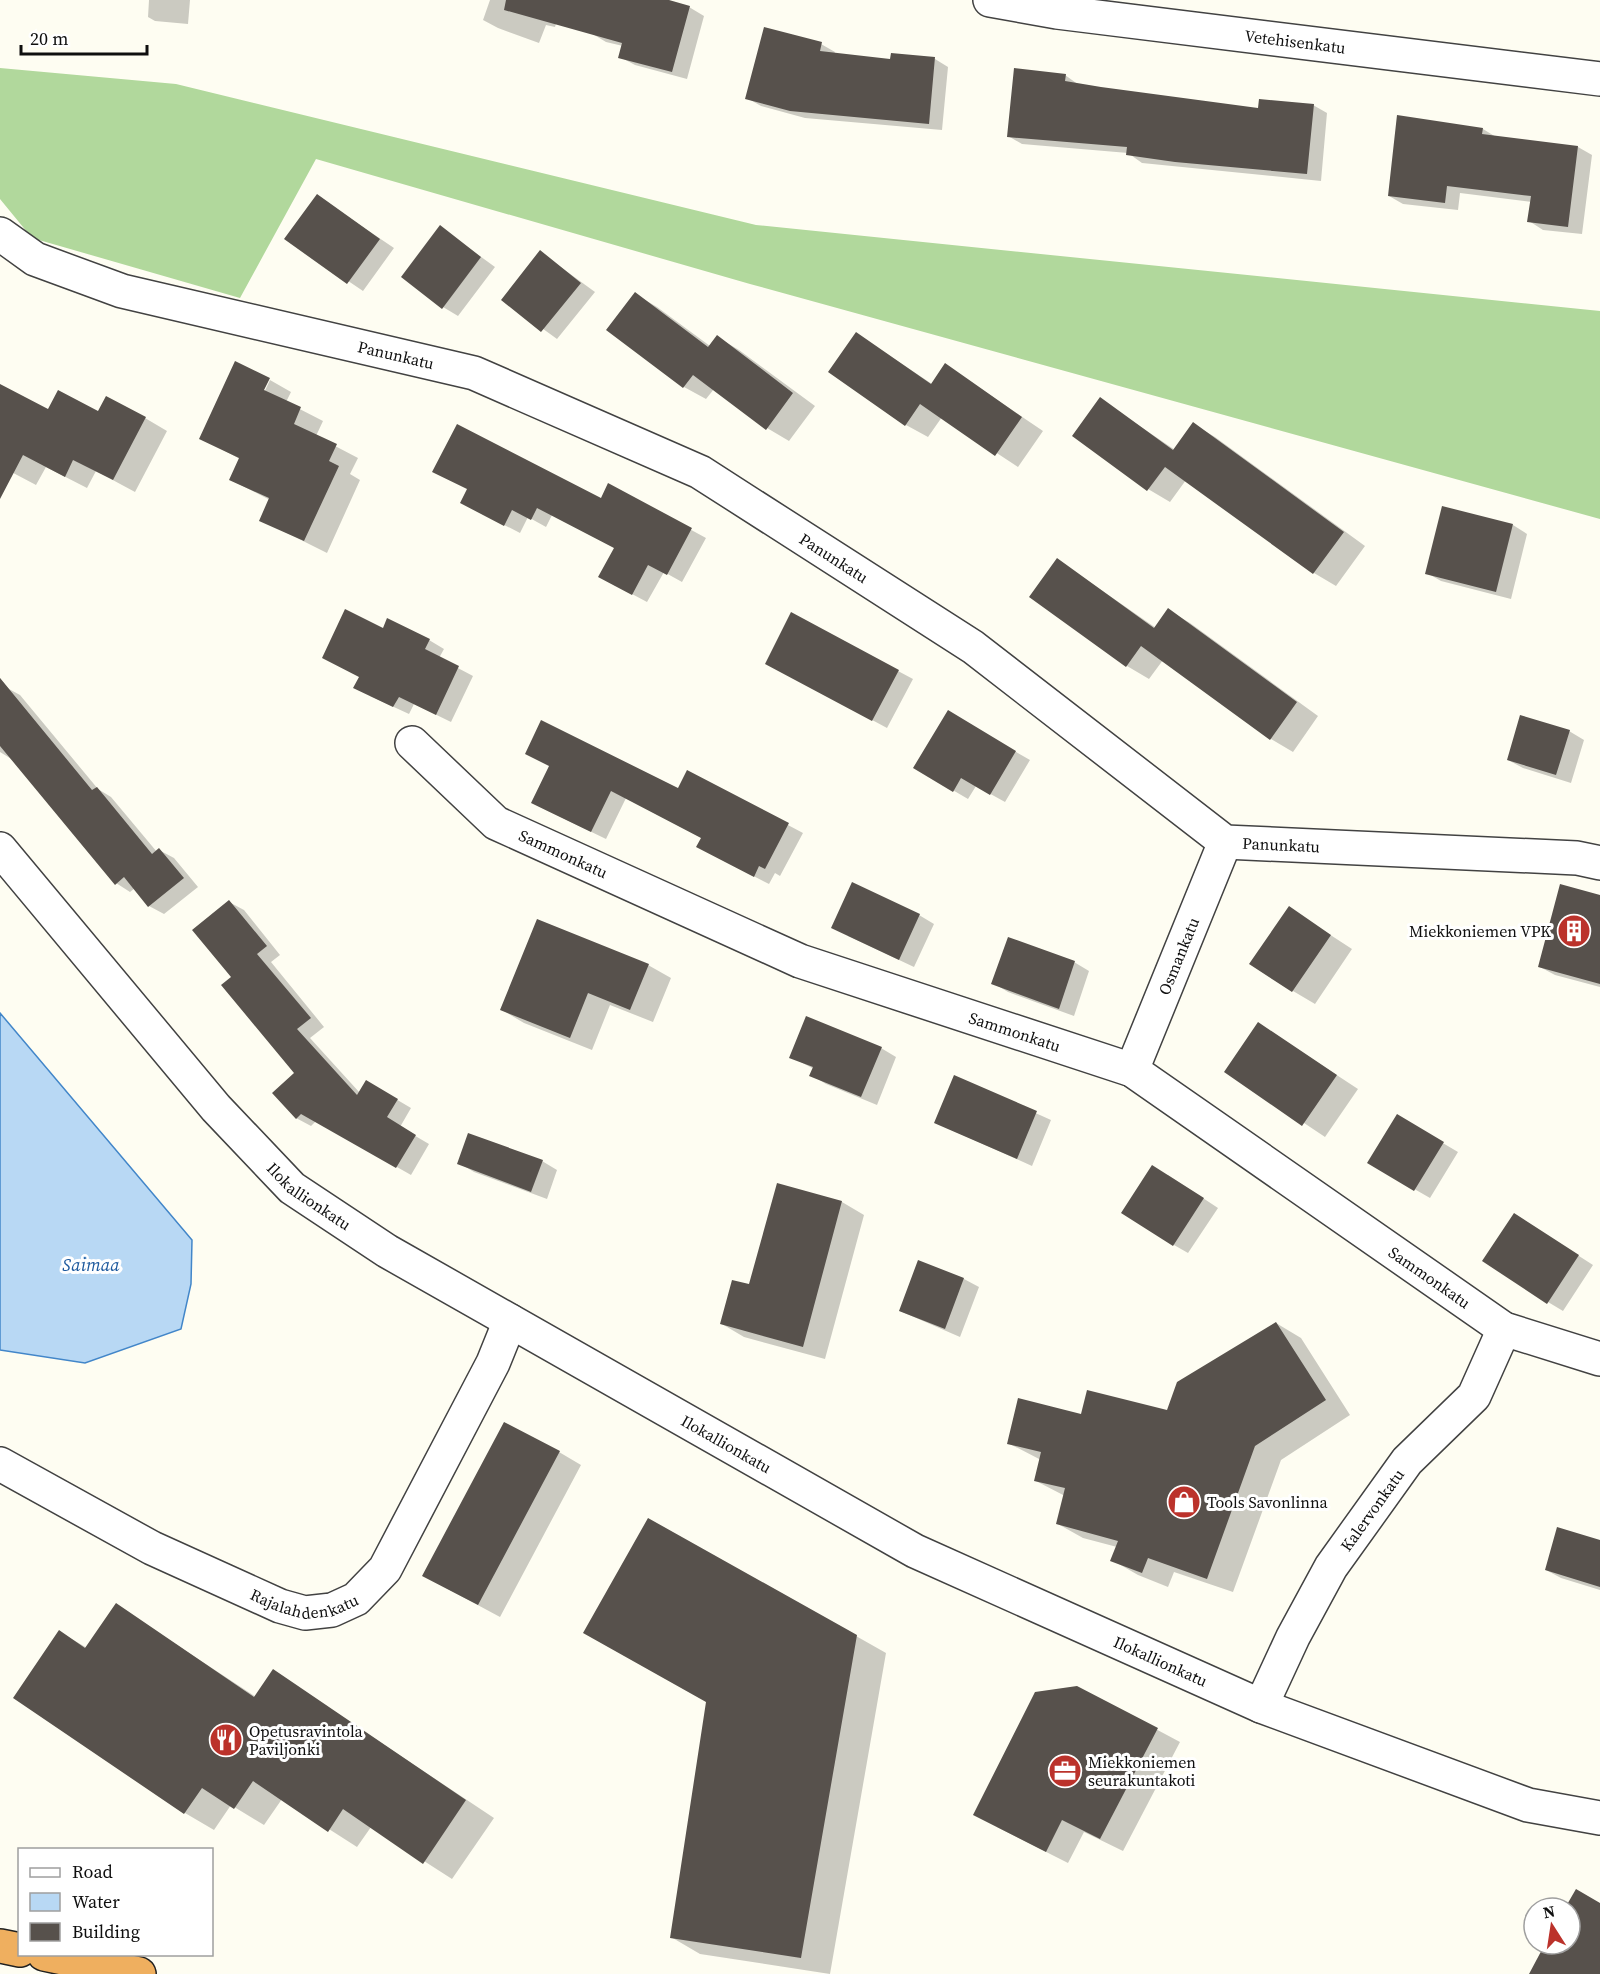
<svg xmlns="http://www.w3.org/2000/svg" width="1600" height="1974" viewBox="0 0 1600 1974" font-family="'Source Serif 4',serif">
  <rect width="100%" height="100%" fill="#fefdf2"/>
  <path fill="#b1d89c" d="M0,68l176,16 580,141 844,86v208l-850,-235 -434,-125 -76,139 -208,-60 -32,-39z"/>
  <path fill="#b8d8f4" stroke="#4286c9" stroke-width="1.5" d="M0,1013l192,227 -1,44 -10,45 -96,34 -85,-13z"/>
  <path fill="#0003" d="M149,0h41l-2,24 -33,-3 -7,-4z
    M490,0h73l-8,27 -9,-2 -7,18 -41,-15 -15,-8z
    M603,0h60l26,7 15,9 -17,63 -52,-14 -15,-8 3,-11 -17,-4 -15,-9z
    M821,44l14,8 -1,2 58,6 43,-1 13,8 -6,63 -137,-12 -44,-12 -14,-8z
    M1065,75l14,10 181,25 53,-5 14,8 -6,68 -179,-18 -14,-10 -106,-9 -14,-8z
    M1483,129l13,8 82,10 14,8 -10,79 -39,-4 -14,-9 3,-19 -72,-9 -2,17 -55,-6 -14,-8z
    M317,196l77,52 -31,43 -77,-52z
    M440,227l55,40 -37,49 -15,-9z
    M540,252l55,40 -38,47 -54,-39z
    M635,294l22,13 53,39 7,-9 22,13 76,56 -26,35 -22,-13 -53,-39 -8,10 -22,-12 -76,-57z
    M857,334l75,50 14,-19 97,66 -25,36 -76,-50 -14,20 -22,-12z
    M270,380l21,12 -5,10 37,19 -7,15 42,22 -8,16 10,6 -33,73 -66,-33 9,-20 -39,-20 9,-21 -39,-21 59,-42 2,1z
    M1100,399l75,51 18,-26 22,13 150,109 -29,40 -22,-13 -128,-93 -16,22 -22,-13z
    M0,400l49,11 96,7 22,13 -32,61 -39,-21 -9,17 -41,-21 -10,18 -36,-19z
    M609,485l97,53 -24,44 -18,-10 -17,30 -32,-17v-37l-63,-33 -6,12 -18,-10 -8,16 -43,-22 124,-11z
    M1513,525l14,9 -16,65 -70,-18 -14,-8z
    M1058,560l98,68 12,-18 22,13 128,93 -25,36 -22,-13 -108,-79 -14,19 -22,-13 -96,-69z
    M384,630l45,10 15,9 -5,9 34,18 -22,46 -37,-18 -5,10 -39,-18z
    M781,671h117l15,8 -26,49z
    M0,678l9,11 11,6 78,94 13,8 46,55 2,-2 15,8 24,29 -34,27 -15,-8 -14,-18 -5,4 -14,-9 -103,-123 -13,-8z
    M948,713l82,47 -25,42 -29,-16 -8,13 -53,-31z
    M1569,731l15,9 -13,43 -48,-15 -15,-8z
    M550,767l129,23 9,-18 115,61 -23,43 -5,-3 -6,11 -56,-29 -11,-17 -76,-40 -20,41 -58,-28 -15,-8z
    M1600,896v91l-45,-12 -15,-8z
    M229,902l15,8 36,45 -9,7 53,65 -14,11 50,55 7,-11 44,26 -11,19 29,17 -18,31 -95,-54 -5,5 -15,-8v-45l-62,-95z
    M1289,908l63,41 -37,55 -22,-13z
    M919,915l15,9 -20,43 -66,-31z
    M1074,962l15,9 -15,45 -66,-24 -15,-9z
    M648,965l23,13 -18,44 -43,-17 -18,45 -68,-27 -22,-13z
    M1259,1024l99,65 -33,48 -99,-66z
    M881,1048l15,9 -19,48 -51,-21 -15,-9 3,-6 -23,-12z
    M955,1077l96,43 -19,46 -96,-43z
    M1397,1116l61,36 -28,46 -61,-35z
    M542,1161l15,9 -10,29 -73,-27 -15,-9z
    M1168,1175l50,33 -30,45 -14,-8z
    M778,1185l64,17 22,13 -39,144 -81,-22 -22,-13 28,-38z
    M1515,1215l78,50 -30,46 -15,-9z
    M918,1262l46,17 15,8 -19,50 -60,-26z
    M1276,1323l25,15 49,77 -69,45 -48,132 -59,-20 -6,15 -30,-12 -26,-15 5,-13 -34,-9 -25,-14 7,-28 -29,-15 5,-21 -33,-17 74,-27 86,-4z
    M559,1452l22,13 -81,152 -54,-29z
    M1600,1541v49l-39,-12 -15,-8z
    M116,1605l140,92 17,-26 221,147 -42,61 -81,-52 -14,20 -75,-48 -18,26 -33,-20 -17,25 -29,-17 -170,-116 45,-65 27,16z
    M856,1636l30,17 -56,321 -130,-20 -29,-17z
    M1077,1687l103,55 -57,109 -39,-19 -16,31 -71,-36z"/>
  <path fill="#57514c" d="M506,0h163l21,6 -18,66 -54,-14 4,-15 -118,-33z
    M764,27l58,15 -2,9 70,8 1,-6 44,4 -6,67 -139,-13 -45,-12z
    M1014,68l52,6 -1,7 36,6 157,21 1,-9 55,5 -7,70 -132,-12 -49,-7 1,-8 -120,-10z
    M1397,115l86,13 -1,6 96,12 -10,81 -41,-5 4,-26 -84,-10 -2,17 -57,-7z
    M317,194l63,45 -33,45 -63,-45z
    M440,225l41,32 -39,52 -41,-32z
    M540,250l41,33 -40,49 -40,-32z
    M635,292l73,55 9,-12 76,58 -27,37 -73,-55 -10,13 -77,-58z
    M856,332l75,52 14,-21 77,54 -27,39 -75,-52 -15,22 -77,-54z
    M235,361l35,17 -6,12 37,17 -7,17 43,20 -8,17 10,5 -35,75 -45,-20 10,-23 -40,-18 10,-22 -40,-19z
    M0,384l48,25 10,-19 40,21 8,-15 40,21 -33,63 -40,-20 -8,17 -42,-22 -23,44z
    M1100,397l73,53 20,-28 151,110 -31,42 -148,-107 -18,24 -75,-55z
    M457,424l144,74 7,-15 84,45 -25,47 -19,-10 -16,30 -34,-18 16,-29 -77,-40 -6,12 -19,-10 -8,16 -44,-23 7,-14 -35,-17z
    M1442,506l71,18 -17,68 -71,-18z
    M1057,558l97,70 14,-20 129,94 -27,38 -129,-94 -15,21 -97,-70z
    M345,609l38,19 4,-10 43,21 -5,10 34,17 -23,49 -37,-18 -6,10 -40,-19 6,-11 -37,-19z
    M791,612l108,58 -27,51 -107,-57z
    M0,678l92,112 5,-3 55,67 7,-6 25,30 -36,29 -24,-30 -9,8 -115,-139z
    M948,710l68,41 -26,44 -29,-17 -8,14 -40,-24z
    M1520,715l50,15 -14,45 -49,-15z
    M541,720l137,68 9,-18 102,53 -24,46 -6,-3 -5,11 -58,-30 5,-9 -90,-47 -20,41 -60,-29 18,-37 -24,-12z
    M852,882l68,32 -21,46 -68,-32z
    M1560,884l40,11v89l-62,-17z
    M229,900l38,46 -10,8 54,64 -14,11 60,66 9,-15 32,19 -11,18 29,18 -20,33 -95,-54 -5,5 -24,-26 22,-20 -73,-88 10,-8 -39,-47z
    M1289,906l42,29 -39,57 -43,-28z
    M537,919l112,45 -19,46 -42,-17 -18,45 -70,-28z
    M1008,937l67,24 -16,48 -68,-25z
    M806,1016l76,31 -21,50 -52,-21 4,-9 -24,-9z
    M1258,1022l79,53 -35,51 -78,-54z
    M954,1075l83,36 -20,48 -83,-36z
    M1397,1114l47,28 -30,49 -47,-28z
    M468,1133l75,27 -12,32 -74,-28z
    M1152,1165l52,33 -31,48 -52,-33z
    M777,1183l65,18 -39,146 -83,-23 12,-44 17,4z
    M1514,1213l65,42 -32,49 -65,-43z
    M918,1260l46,18 -19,51 -46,-18z
    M1276,1322l50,78 -71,46 -48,133 -59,-21 -6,15 -32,-12 8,-20 -62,-17 9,-36 -31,-7 7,-29 -34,-8 11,-46 63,16 6,-24 80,20 10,-28z
    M504,1422l56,29 -82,154 -56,-29z
    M648,1518l209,117 -56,323 -131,-20 36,-236 -123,-69z
    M1557,1527l43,13v47l-55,-17z
    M116,1603l138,94 19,-28 193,131 -43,64 -80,-55 -15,23 -75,-51 -19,28 -32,-21 -18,26 -171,-116 46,-68 26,18z
    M1077,1686l81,42 -58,111 -38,-19 -16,32 -73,-37 62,-123z
    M1576,1889l24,14v71h-71l16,-30h25v-36h-5z"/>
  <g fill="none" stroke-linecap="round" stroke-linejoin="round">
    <g stroke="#424242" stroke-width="36">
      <g id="street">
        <path id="s1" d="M990,0l67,12 543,67"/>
        <path id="s2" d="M0,234l35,25 87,32 352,82 226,99 273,175 252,195 352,16 23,5"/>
        <path id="s3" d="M412,743l84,80 304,138 332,109 372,259 96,30"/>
        <path id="s4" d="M0,849l216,259 76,80 95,63 528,300 346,155 267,99 72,13"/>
        <path id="s5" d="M1132,1070l93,-228"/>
        <path id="s6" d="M0,1464l152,84 128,58 25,7 27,-3 24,-11 29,-30 108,-206 17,-42"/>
        <path id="s7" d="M1261,1706l32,-69 38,-70 76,-106 67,-65 30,-67"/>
      </g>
    </g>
    <g stroke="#202020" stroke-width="36">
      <path id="highway" d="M0,1946l20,4
        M44,1954l95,20"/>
    </g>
    <use href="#street" stroke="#fff" stroke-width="33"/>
    <use href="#highway" stroke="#efaf5f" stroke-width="33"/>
  </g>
  <defs>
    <g id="building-disc" transform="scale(1.725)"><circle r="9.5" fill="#bb322b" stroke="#fff"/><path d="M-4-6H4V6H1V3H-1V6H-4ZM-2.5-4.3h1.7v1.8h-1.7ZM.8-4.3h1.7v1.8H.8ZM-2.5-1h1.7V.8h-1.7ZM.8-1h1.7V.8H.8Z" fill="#fff"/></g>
    <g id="shop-disc" transform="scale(1.725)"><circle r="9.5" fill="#bb322b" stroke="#fff"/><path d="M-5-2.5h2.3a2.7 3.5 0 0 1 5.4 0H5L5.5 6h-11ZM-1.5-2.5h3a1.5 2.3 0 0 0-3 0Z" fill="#fff"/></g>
    <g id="restaurant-disc" transform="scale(1.725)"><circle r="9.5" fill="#bb322b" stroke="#fff"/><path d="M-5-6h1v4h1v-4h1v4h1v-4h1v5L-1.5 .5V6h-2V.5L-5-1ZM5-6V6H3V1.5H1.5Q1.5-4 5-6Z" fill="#fff"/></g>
    <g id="office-disc" transform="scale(1.725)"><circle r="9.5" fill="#bb322b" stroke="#fff"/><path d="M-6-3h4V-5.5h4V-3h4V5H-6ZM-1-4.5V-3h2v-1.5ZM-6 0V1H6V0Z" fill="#fff"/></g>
  </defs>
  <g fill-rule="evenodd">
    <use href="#building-disc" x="1574" y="931"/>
    <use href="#shop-disc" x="1184" y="1502"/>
    <use href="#restaurant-disc" x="226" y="1740"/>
    <use href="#office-disc" x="1065" y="1771"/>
  </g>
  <g text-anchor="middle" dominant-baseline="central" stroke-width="6" stroke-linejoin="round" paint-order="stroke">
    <g font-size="16" fill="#0f0f0f" stroke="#fff">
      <text stroke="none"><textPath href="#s1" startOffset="308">Vetehisenkatu</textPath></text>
      <text stroke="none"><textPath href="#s2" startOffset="417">Panunkatu</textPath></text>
      <text stroke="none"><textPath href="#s2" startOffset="903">Panunkatu</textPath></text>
      <text stroke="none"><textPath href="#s2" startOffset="1443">Panunkatu</textPath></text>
      <text stroke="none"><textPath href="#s3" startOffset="190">Sammonkatu</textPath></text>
      <text stroke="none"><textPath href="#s5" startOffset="123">Osmankatu</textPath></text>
      <text stroke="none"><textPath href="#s3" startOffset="676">Sammonkatu</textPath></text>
      <text stroke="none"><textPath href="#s4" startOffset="466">Ilokallionkatu</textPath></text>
      <text stroke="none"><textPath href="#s3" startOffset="1162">Sammonkatu</textPath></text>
      <text stroke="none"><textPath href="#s4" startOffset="952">Ilokallionkatu</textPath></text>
      <text stroke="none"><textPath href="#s7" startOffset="226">Kalervonkatu</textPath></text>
      <text stroke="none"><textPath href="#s6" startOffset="339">Rajalahdenkatu</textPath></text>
      <text stroke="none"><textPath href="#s4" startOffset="1438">Ilokallionkatu</textPath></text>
    </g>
    <g font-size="16" fill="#0f0f0f" stroke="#fff" text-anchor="start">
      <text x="1551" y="931" text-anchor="end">Miekkoniemen VPK</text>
      <text x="1207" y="1502">Tools Savonlinna</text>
      <text x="249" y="1731">Opetusravintola<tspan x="249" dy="18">Paviljonki</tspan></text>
      <text x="1088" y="1762">Miekkoniemen<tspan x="1088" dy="18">seurakuntakoti</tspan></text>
    </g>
    <g font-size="18" font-style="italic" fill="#1c589d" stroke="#fff">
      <text x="91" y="1264">Saimaa</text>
    </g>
  </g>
  <rect x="18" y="1848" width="195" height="108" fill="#ffffff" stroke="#9f9f9f" stroke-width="1.5"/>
  <rect x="30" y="1868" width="30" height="9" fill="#ffffff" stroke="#9f9f9f" stroke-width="1.5"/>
  <text x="72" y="1878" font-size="18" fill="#0f0f0f">Road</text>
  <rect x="30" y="1893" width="30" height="18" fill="#b8d8f4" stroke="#9f9f9f" stroke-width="1.5"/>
  <text x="72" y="1908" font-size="18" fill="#0f0f0f">Water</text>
  <rect x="30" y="1923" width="30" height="18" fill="#57514c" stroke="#9f9f9f" stroke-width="1.5"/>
  <text x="72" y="1938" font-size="18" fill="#0f0f0f">Building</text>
  <g transform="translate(1552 1926) rotate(348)"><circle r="28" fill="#ffffff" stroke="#9f9f9f" stroke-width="1.5"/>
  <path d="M0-4.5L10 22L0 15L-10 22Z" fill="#bb322b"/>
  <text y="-9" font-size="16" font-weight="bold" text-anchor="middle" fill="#0f0f0f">N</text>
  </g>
  <path d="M21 45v9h126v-9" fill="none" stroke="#0f0f0f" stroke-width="3"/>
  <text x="30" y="45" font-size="18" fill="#0f0f0f" stroke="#ffffff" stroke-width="4.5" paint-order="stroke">20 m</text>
</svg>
